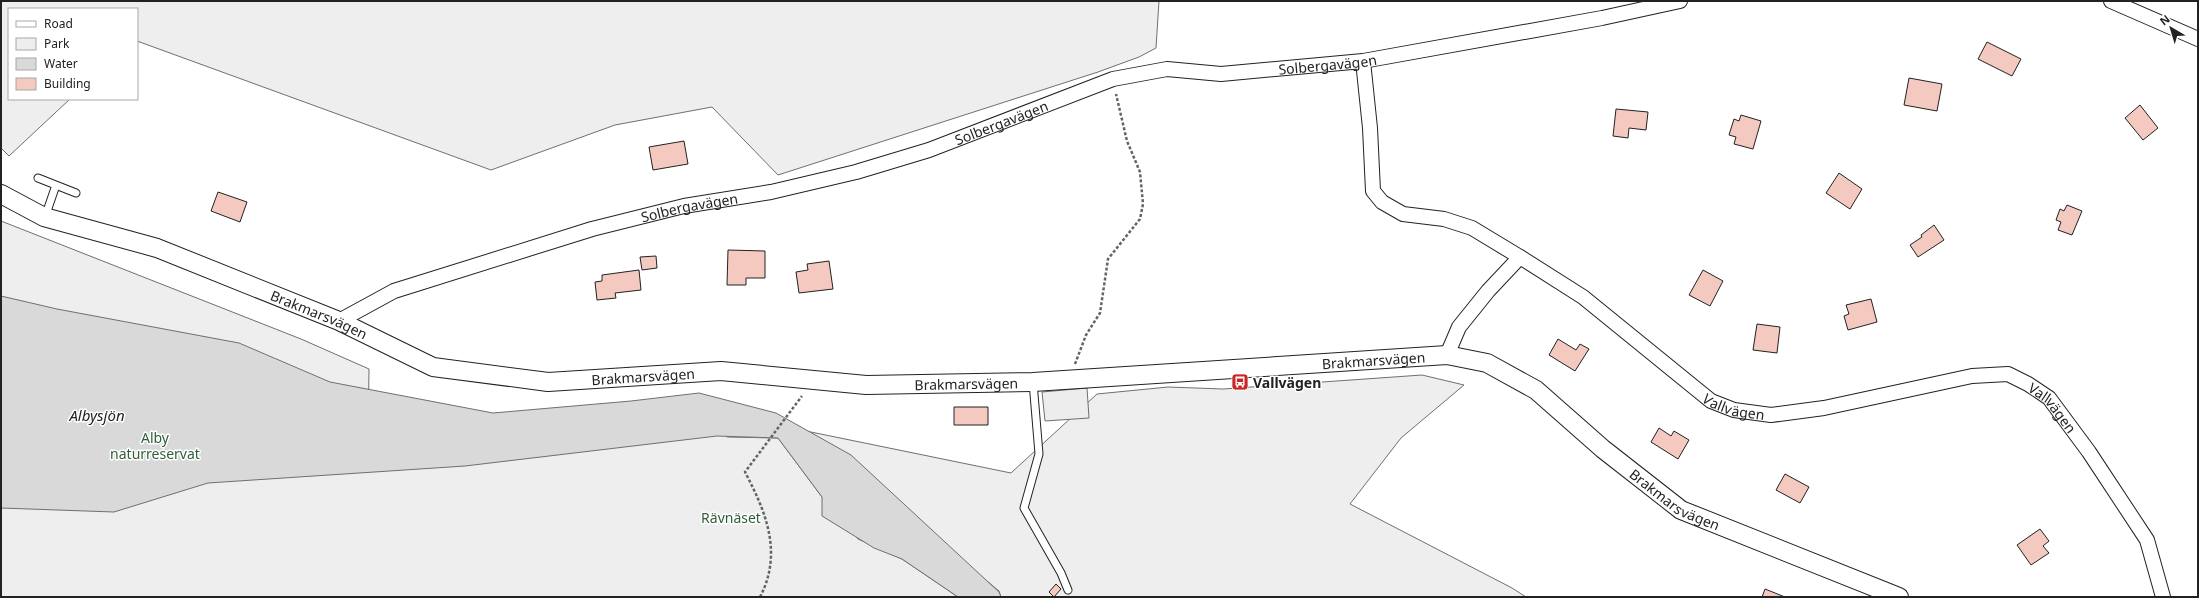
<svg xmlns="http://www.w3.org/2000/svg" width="2199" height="598" viewBox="0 0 2199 598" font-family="'Noto Sans',sans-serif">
  <rect width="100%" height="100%" fill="#fff"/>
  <path fill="#eee" stroke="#6f6f6f" d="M1,1h1158l-3,47 -17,9 -41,15 -320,103 -66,-68 -97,18 -124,45 -354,-129v-32h-128v90h61l-61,57 -8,-8z
    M1,221l300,118 68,30 -1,71 329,-27 30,24 51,1 44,59 36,42 44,20 56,38h-957z
    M1422,375l42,10 -63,53 -51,66 162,84 14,9h-525l-2,-6 -193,-160 205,42 86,-79 71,-7 55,2z"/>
  <path fill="#ededed" stroke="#6f6f6f" d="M1087,388l2,30 -44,3 -3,-29z"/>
  <path fill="#d9d9d9" stroke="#6f6f6f" d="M1,296l56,13 182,34 91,39 163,31 138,-12 68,-8 77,20 75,42 148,137 2,5h-43l-56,-38 -28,-11 -52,-32v-19l-44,-59 -61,-2 -252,30 -257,17 -94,29 -113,-4z"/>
  <path fill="#f3c9c0" stroke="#222" d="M1987,42l34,17 -9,17 -34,-17z
    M1909,78l33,6 -5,27 -33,-6z
    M2140,105l18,23 -15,12 -18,-22z
    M1616,109l32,3 -2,18 -17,-2 -1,10 -15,-2z
    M1741,115l20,6 -8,28 -19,-5 2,-7 -7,-2 5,-16 5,2z
    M684,141l4,23 -35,6 -4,-23z
    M1839,173l23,16 -12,20 -24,-16z
    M218,192l29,10 -7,20 -29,-11z
    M2067,205l15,6 -10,24 -14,-5 3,-8 -5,-2 4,-11 4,2z
    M1934,225l10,15 -26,17 -8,-12 12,-8 -1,-2z
    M728,250l37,1v27h-19v7h-19z
    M656,256l1,12 -15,2 -2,-13z
    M829,261l4,28 -34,4 -3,-21 12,-2 -1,-6z
    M639,270l2,20 -26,3 1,5 -19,2 -2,-18 7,-1v-6z
    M1703,270l20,11 -13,25 -21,-11z
    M1871,299l6,23 -29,8 -4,-14 5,-2 -3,-9z
    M1757,324l23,3 -3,26 -24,-3z
    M1558,339l18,11 4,-6 9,5 -14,22 -26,-16z
    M954,407h34v18h-34z
    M1659,428l12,8 3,-5 15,9 -11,19 -27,-17z
    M1785,474l24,13 -9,16 -24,-13z
    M2040,529l9,12 -6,5 6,7 -18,12 -14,-20z
    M1056,584l5,5 -7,8 -5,-5z
    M1765,589l20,8h-23z"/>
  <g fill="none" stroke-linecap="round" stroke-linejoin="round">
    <g stroke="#222" stroke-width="9">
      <path id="service" d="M38,178l38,15
        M45,217l11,-32
        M1033,382l6,72 -15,54 37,65 7,17"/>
    </g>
    <g stroke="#222" stroke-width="16">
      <g id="minor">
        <path d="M2111,1l87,38"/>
        <path id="s1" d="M1363,61l7,67 3,63 9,11 21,12 41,5 28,9 48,29 63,40 128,104 23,9 37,5 53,-7 148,-32 36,-2 20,10 21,14 40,54 58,88 16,57"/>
        <path id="s2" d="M339,321l55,-30 198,-62 92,-23 87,-14 85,-20 73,-22 184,-71 54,-10 54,5 142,-13 239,-43 78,-17"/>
        <path d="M1447,355l12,-28 29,-36 32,-34"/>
      </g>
    </g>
    <g stroke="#222" stroke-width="20">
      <g id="tertiary">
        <path id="s3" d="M1,194l43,23 113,31 182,73 94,46 115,15 173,-11 145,14 167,-3 414,-27 40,8 49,27 67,59 78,61 218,87"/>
      </g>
    </g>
    <path stroke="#646464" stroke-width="2.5" stroke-dasharray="3 2" stroke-linecap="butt" d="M1075,364l11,-29 14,-22 8,-54 32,-40 3,-15 -3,-32 -13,-31 -11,-47
      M760,597c23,-44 6,-85 -15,-125l57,-76"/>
    <use href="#service" stroke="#fff" stroke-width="7"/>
    <use href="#minor" stroke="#fff" stroke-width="14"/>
    <use href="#tertiary" stroke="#fff" stroke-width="18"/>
  </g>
  <defs>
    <g id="bus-square" transform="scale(0.9)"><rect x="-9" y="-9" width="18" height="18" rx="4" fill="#c62828" stroke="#fff"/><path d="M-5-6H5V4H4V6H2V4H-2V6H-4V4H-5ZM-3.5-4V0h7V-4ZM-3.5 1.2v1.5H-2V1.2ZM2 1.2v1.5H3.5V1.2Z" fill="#fff"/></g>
  </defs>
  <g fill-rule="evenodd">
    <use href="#bus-square" x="1240" y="382"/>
  </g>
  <g text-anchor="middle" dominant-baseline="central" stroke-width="3" stroke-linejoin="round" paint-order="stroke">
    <g font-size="14" fill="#222" stroke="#fff">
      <text stroke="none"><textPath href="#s2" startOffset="1030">Solbergavägen</textPath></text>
      <text stroke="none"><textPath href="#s2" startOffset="694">Solbergavägen</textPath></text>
      <text stroke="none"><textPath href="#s2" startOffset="370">Solbergavägen</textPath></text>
      <text stroke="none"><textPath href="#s3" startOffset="341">Brakmarsvägen</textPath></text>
      <text stroke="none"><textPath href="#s3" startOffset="1410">Brakmarsvägen</textPath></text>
      <text stroke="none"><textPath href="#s3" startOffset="678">Brakmarsvägen</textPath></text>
      <text stroke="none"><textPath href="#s3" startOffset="1002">Brakmarsvägen</textPath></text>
      <text stroke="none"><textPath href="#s1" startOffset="559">Vallvägen</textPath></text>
      <text stroke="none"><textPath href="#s1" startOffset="895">Vallvägen</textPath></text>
      <text stroke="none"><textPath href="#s3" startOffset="1758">Brakmarsvägen</textPath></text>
    </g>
    <g font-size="14" font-weight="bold" fill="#222" stroke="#fff" text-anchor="start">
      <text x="1253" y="382">Vallvägen</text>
    </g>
    <g font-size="14" fill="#2f5e38" stroke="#fff">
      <text x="155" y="437">Alby<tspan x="155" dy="16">naturreservat</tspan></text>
      <text x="731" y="517">Rävnäset</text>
    </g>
    <g font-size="15" font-style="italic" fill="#222" stroke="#fff">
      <text x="97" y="415">Albysjön</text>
    </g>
  </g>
  <rect width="2199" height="598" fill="none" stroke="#222222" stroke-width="4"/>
  <rect x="8" y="8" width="130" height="92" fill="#ffffff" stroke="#a7a7a7"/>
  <rect x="16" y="21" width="20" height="6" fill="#ffffff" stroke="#a7a7a7"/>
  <text x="44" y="28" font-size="12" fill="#222222">Road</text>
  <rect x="16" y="38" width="20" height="12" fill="#eeeeee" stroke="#a7a7a7"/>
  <text x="44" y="48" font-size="12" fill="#222222">Park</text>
  <rect x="16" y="58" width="20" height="12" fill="#d9d9d9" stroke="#a7a7a7"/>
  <text x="44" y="68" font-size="12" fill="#222222">Water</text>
  <rect x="16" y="78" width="20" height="12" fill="#f3c9c0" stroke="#a7a7a7"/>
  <text x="44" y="88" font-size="12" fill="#222222">Building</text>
  <g transform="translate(2171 28) rotate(322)" stroke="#ffffff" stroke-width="3" paint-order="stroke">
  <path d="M0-3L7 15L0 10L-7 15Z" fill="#222222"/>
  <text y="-6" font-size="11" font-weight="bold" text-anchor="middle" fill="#222222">N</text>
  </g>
</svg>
